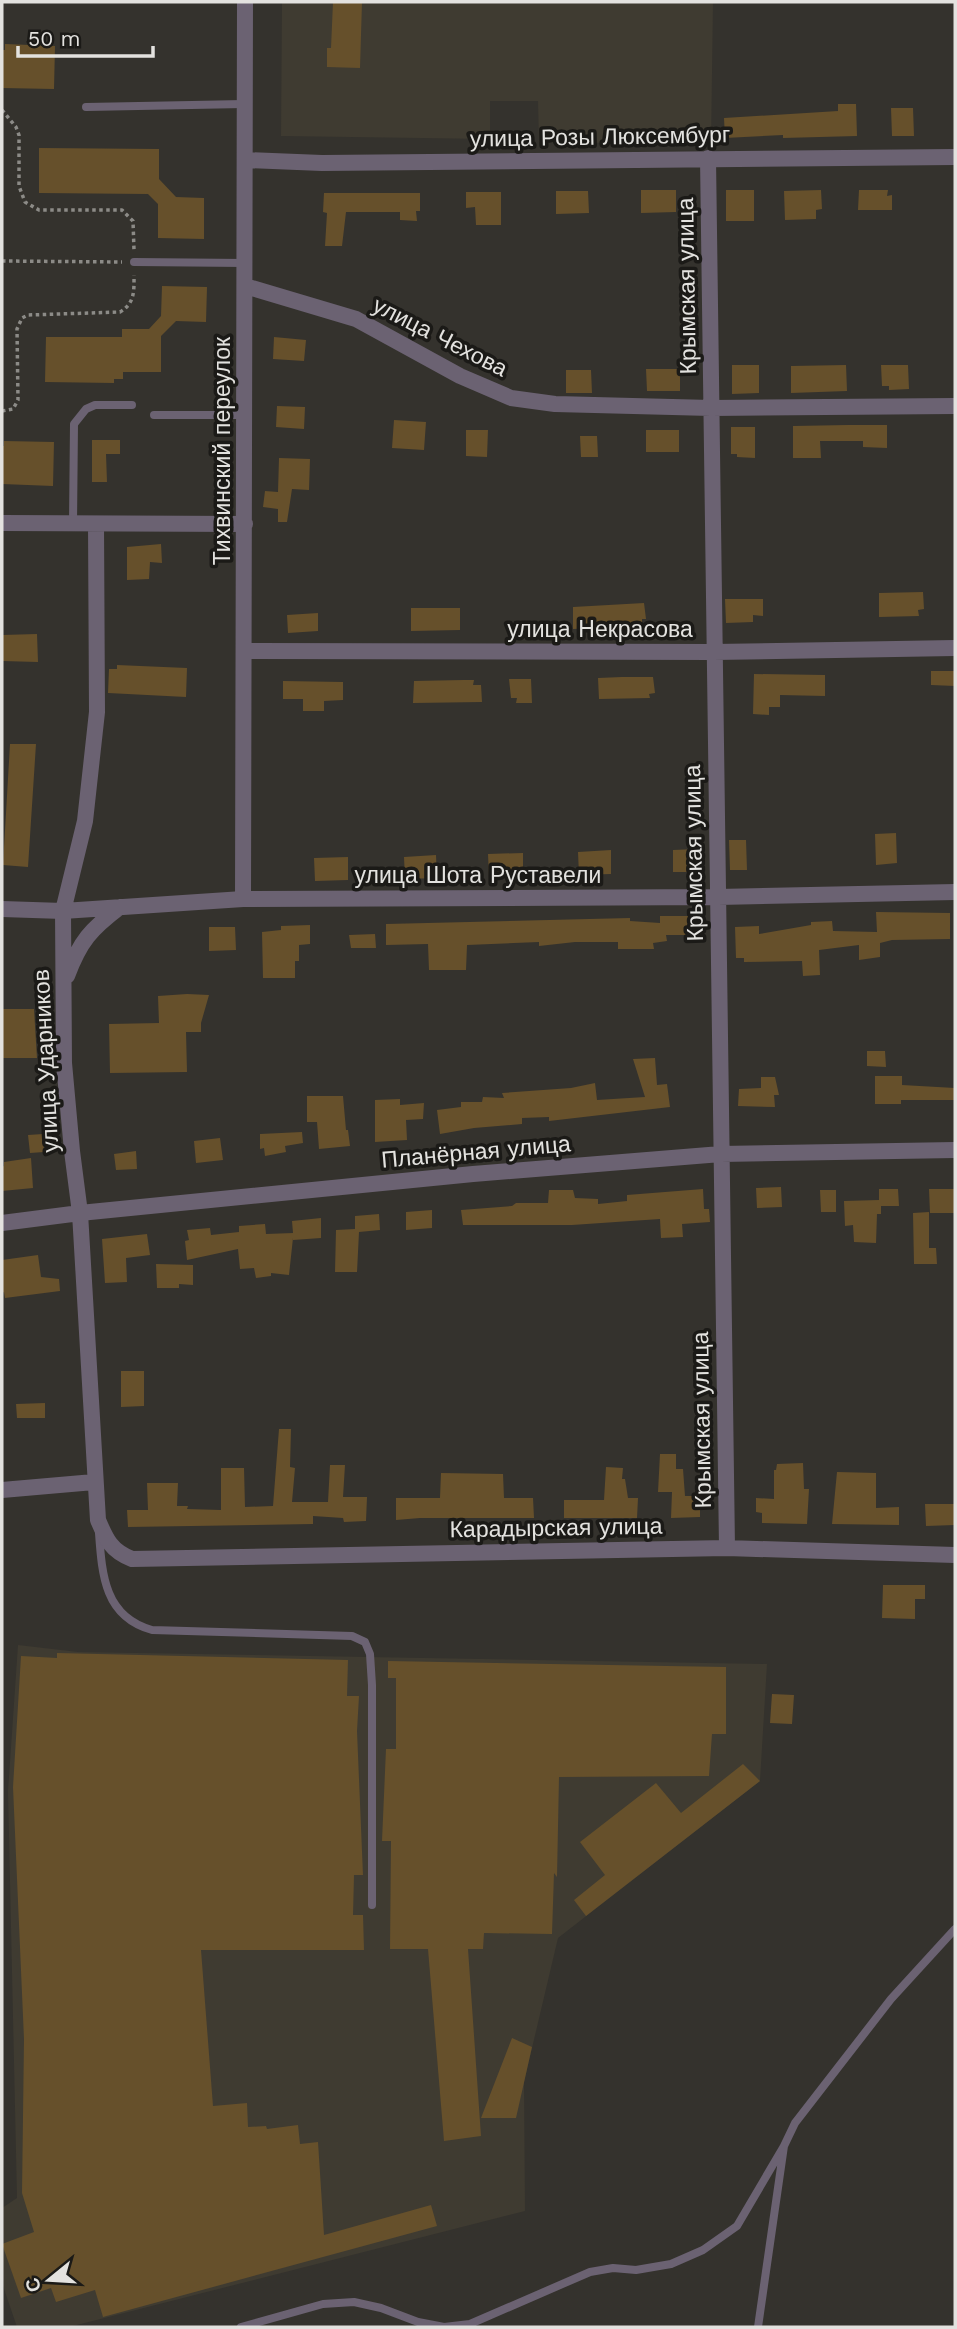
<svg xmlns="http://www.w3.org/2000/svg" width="957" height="2329" viewBox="0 0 957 2329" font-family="'Work Sans',sans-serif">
  <rect width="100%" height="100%" fill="#34322d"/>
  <path fill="#3f3b31" d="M282,2h431l-2,142 -172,-2 -1,-41h-48v38l-209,-3z
    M18,1645l60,7 689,12 -7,117 -202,157 -34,144 1,129 -456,116h-52l-15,-44v-75l15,-10 -9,-407z"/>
  <path fill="#66502b" d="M333,2h29l-2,66 -33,-1v-19h4z
    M5,44l50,2 -1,43 -52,-1v-38h3z
    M838,104h18l1,32 -74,2v-3l-58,3 -1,-20 114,-7z
    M891,108h22l1,28h-22z
    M39,148l120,1v30l17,18 28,1v41l-46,-1v-34l-10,-10 -109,-1z
    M641,190h35v22l-35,1z
    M726,190h28v31h-28z
    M821,190l1,19 -6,1v9l-31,1 -1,-29z
    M859,190h29l-1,6 5,-1v15h-34z
    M556,191h32l1,22 -33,1z
    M466,192h35v33h-25l-1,-18 -9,1z
    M324,193h96v18h-4l1,10 -17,-1v-8h-54l-4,34h-17l2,-33 -4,-1z
    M162,286l45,1 -1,35 -30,-1 -15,15v36h-38v7h-9v4l-69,-1 1,-45h76v-8h27l12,-13z
    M274,337l32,3 -2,21 -31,-2z
    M732,365h27v28l-27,1z
    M846,365l1,26 -56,2v-27z
    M881,365h27l1,24 -20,1v-4h-7z
    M646,369h34v22h-33z
    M566,370h25l1,23h-26z
    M277,406l28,1 -1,22 -28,-2z
    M394,420l32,2 -2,28 -32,-2z
    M848,425h39v23l-24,-1v-6h-43l1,17h-28v-32z
    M731,427h24v31l-18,-1v-3h-6z
    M466,430h22l-1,27 -21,-1z
    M646,430h33v22h-33z
    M580,436h17l1,21h-17z
    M92,440h28v14h-14l1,28h-15z
    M4,441l50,1 -1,44 -51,-2v-38h2z
    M279,458l31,1 -1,31 -17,-1 -5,33h-9v-13l-15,-2 2,-16 13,1z
    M161,544l1,19 -12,-1 -1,17 -22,1v-33z
    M923,592l1,17 -6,1 1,6 -40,1v-24z
    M725,599h38v17l-10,-1v7l-27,1z
    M644,603l2,16h-4v7l-69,3v-22z
    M411,608h49v22l-49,1z
    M318,613v18l-30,2 -1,-18z
    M37,634l1,28 -36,-1v-26z
    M117,665l70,3 -1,29 -78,-4 1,-24h8z
    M931,671h24v15l-24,-1z
    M754,674l71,1v21l-45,-1v12h-11v8l-16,-1z
    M622,677h31l2,16 -6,1 1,4 -51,1 -1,-21z
    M509,679h22l1,24h-16l1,-5h-6z
    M463,680h11l-1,5h8l1,17 -69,1 1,-22z
    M283,681l60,1v18l-19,1v10h-21v-12h-20z
    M10,744h26l-8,123 -25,-2z
    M896,833l1,30 -21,2 -1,-31z
    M729,840h17l1,30h-17z
    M698,849l1,23h-26v-22z
    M611,850v24l-32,1 -1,-23z
    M523,853v23h-34l-1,-22z
    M436,855l1,23 -32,1 -1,-22z
    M348,857v23l-33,1 -1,-23z
    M876,912l74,1v26l-58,1 -12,3v14l-21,3v-15l-40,5 1,25 -17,1 -1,-15 -58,1v-4h-8l-1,-31 24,-1v8l52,-9v-3l21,-1 1,10 44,1z
    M660,916h29v19h-23l1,6 -14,2 1,6h-36v-7h-43l-36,4v-4l-72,3 -1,25h-37l-1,-26 -42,1v-21l244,-6v3l30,2z
    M310,925v19l-11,1v16h-4v17h-32l-1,-46 19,-2v-4z
    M209,927h26l1,23 -27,1z
    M375,934l1,14h-25l-2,-13z
    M187,994l22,1 -8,28v9h-15l1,40 -77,1 -1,-49 50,-1 -1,-27z
    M2,1009h32l3,49h-35z
    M867,1051h18l1,16 -19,-1z
    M655,1058l2,27 10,-1 3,23 -121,14v-4l-27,1v6l-48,4 -34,6 -3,-24 24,-3v-5h21l1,-5 21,1 -2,-5 69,-5 24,-5 2,17 48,-3 -12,-38z
    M875,1076h27v9l53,3v12h-54v4h-26z
    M761,1077h14l4,18h-5l1,12 -37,-1 1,-17 22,-1z
    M307,1096h36l3,34h2l2,16 -31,3 -2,-27h-10z
    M400,1099v6l24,-2 -1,16 -17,1 1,20 -32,2v-42z
    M302,1132l1,11 -18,3 1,6 -21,4 -1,-8 -4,1v-15z
    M43,1134l1,18 -14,1 -2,-18z
    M220,1138l3,22 -27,3 -2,-22z
    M136,1151l1,18 -21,1 -2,-16z
    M31,1158l2,30 -31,3v-24l2,-1v-4z
    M781,1187l1,20 -25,1 -1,-20z
    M703,1189l1,20h5l1,13 -28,2 1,13 -22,1 -1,-19 -88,6h-109l-2,-15 51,-4 4,-3h32l1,-13h24l2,8 23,1v5l29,-3v-6z
    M879,1189h19l1,17h-18v8h-4l-1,29 -22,-1 -1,-17 -8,1 -1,-25 35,-1z
    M929,1189h26v24h-25z
    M820,1190h16v22h-15z
    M432,1210v18l-26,2v-18z
    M929,1212v36h7l1,16h-23l-1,-51z
    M379,1214l1,16 -21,2 -2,40h-22l1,-42 19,-1v-13z
    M321,1218v20l-28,2v-2l-4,37 -18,-2v3l-15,2 -2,-10 -14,1 -2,-20 -51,11 -2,-19 4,-1 -2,-10 23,-2 1,7 28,-3v-6l26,-2 1,10 27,-1 -1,-12z
    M147,1234l3,21 -24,3 1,24 -22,1 -3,-44z
    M38,1255l3,22 18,2 1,12 -55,7 -1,-6 -2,1v-33z
    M156,1264l37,1v20l-14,-1v4h-22z
    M121,1371h23v35l-23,1z
    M45,1403v15h-28l-1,-14z
    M279,1429h12l-1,38 5,1 -3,34h36l2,-37h15l-2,32h24l-1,24 -22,1 -1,-4 -30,-2v8l-185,3 -1,-17h21l-1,-27h31l-1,23h11l-1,3 34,1v-42h23l1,39 28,-1z
    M660,1454h16v15h7l2,27h15v21l-29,1 1,-26h-14z
    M803,1463l1,26h5l-2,35 -45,-1v-10l-6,-1v-14l18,1v-29h2l1,-6z
    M606,1467l17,1 -1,11h3l3,19h10l-1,20h-73v-18h40z
    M837,1472l39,1v35l23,-1v18l-67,-1z
    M441,1473l62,1 1,24h29l1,20h-114l-24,2v-22h44z
    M925,1504h30v21l-29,1z
    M883,1585h42v14h-10v20l-33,-1z
    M57,1653l291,7 -1,36h12l-2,35 6,144h-9l-1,40h10l1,35h-163l12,156 34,-3 1,24 18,-1 1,3 31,-4 2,19 18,-2 6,93 107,-30 6,21 -334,91 -8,-27 -39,12 -5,-14 -30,10 -19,-54 32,-12 -12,-39 2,-154 -11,-252 8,-131 36,2z
    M388,1661l338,6v67h-14l-3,42 -150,1 -2,100 -3,-4 -2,61 -68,-1 -1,16h-15l13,187 -37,5 -16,-192h-38l1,-108h-9l4,-92h10v-71h-8z
    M772,1694l22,1 -2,29 -22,-1z
    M743,1764l17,17 -174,135 -12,-16 31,-25 -25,-33 76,-59 25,30z
    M512,2038l20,9 -16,71h-35z"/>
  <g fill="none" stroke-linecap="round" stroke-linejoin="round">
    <path stroke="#8c8b87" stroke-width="3.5" stroke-dasharray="3.5 3.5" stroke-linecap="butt" d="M2,110l14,17 3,8v51l6,16 14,8h83l11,11 1,29
      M2,261l120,1
      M2,411l11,-2 5,-9 -1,-71 5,-11 6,-3 92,-3c15,-9 14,-21 14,-37"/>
    <path stroke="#6b6272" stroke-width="8" d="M86,107l158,-3
      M134,262l111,1
      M154,415h91
      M73,524l1,-100 12,-15 9,-4h37
      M99,1533c3,43 6,84 53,97l200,6 13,6 5,12 2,31v220
      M241,2327l82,-23 31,-2 27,6 37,14 26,5 26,-3 120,-52 23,-4 23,2 35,-6 32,-14 34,-24 47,-80
      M758,2327l26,-181 11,-23 96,-124 64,-70"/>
    <path stroke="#6b6272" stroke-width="16" d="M708,158l19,1390
      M245,160l77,3 633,-6
      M245,286l111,33 104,57 51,22 44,6 156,4 244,-2
      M2,523l243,1
      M96,524l1,188 -12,109 -22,90 1,152 8,88 8,62 18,307c8,19 13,31 34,39l595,-11 228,7
      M244,651l470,1 241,-4
      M243,899l2,-897
      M2,909l61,2 180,-12 475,-2 237,-5
      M67,976c13,-35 24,-47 53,-69
      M2,1223l78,-10 393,-39 248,-20 234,-4
      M2,1490l92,-8"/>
  </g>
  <g text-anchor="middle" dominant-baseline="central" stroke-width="7" stroke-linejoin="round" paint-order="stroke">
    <g font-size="23" fill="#e3e2df" stroke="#1b1a17">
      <text transform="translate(600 137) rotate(-1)">улица Розы Люксембург</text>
      <text transform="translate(687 286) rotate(-91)">Крымская улица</text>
      <text transform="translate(440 337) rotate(27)">улица Чехова</text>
      <text transform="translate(222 451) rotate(-90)">Тихвинский переулок</text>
      <text x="600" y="629">улица Некрасова</text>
      <text transform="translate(694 853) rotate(-91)">Крымская улица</text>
      <text x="478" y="875">улица Шота Руставели</text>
      <text transform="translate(46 1061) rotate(-93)">улица Ударников</text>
      <text transform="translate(476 1152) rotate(-5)">Планёрная улица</text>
      <text transform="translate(702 1420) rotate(-91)">Крымская улица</text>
      <text transform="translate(556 1528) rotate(-1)">Карадырская улица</text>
    </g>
  </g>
  <rect width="957" height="2329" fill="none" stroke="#e3e2df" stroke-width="7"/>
  <g transform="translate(49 2280) rotate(252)" stroke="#1b1a17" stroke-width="5" paint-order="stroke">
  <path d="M0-5L12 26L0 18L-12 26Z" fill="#e3e2df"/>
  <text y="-10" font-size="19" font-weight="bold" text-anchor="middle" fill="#e3e2df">С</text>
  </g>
  <path d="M18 46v10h135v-10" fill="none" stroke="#e3e2df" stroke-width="3.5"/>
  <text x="28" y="46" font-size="21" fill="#e3e2df" stroke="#1b1a17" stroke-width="5" paint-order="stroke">50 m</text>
</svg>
